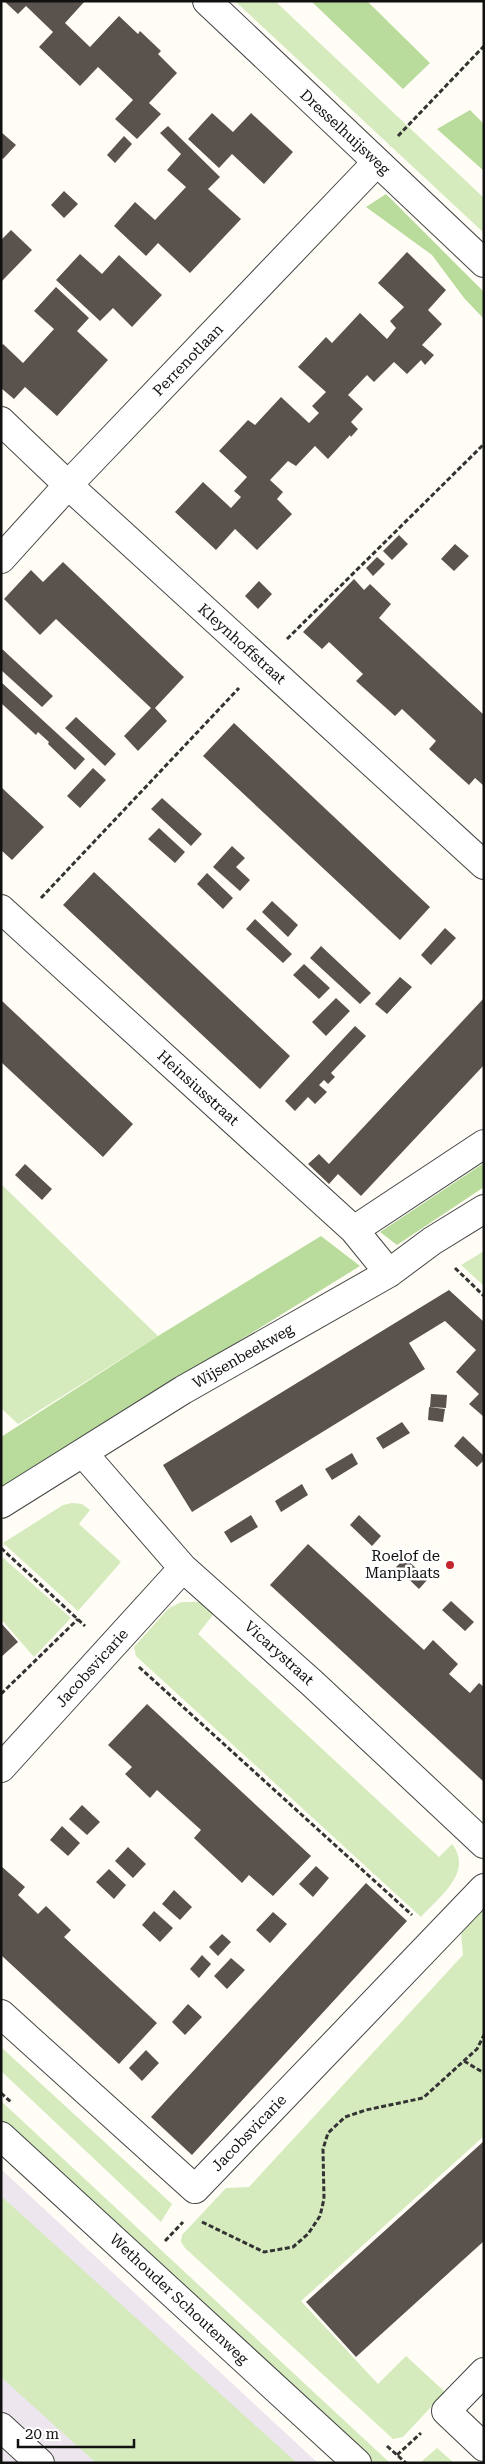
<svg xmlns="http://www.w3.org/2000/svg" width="485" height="2464" viewBox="0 0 485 2464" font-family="'Roboto Serif',serif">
  <rect width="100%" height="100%" fill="#fffdf5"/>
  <path fill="#eee6ef" d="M1,2169l317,294h-317z"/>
  <path fill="#d5ebbd" d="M235,1h40l209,197v35z
    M1,1184l157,152 -140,88 -17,-16z
    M484,1251v35l-23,-21z
    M72,1503l10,1 8,6 -11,14 42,38 -43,49 -75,-68 60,-38z
    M1,1556l70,62 -37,39 -33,-38z
    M181,1602h20l15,9 -18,23 241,223 13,-13c22,28 -13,53 -31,73l-285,-261 -2,-9 34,-38z
    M484,1907v229l-183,165 77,83 28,-28 39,36 -42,45 -10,2 -208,-191 -4,-6 1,-7 44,-47 23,-1 214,-232 -2,-23z
    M1,2047l171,157 -11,18 -160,-151z
    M1,2101l389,362h-21l-368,-339z
    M1,2196l296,267h-201l-95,-86z
    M437,2448l17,15h-30l-2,-2z"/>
  <path fill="#b9dc9c" d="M311,1h56l63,62 -27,26z
    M470,110l14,14v47l-47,-42z
    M386,194l98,98v27l-20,-21 -32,-43 -66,-48z
    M484,1163v24l-87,58 -17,-13z
    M321,1236l39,30 -359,222v-51l157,-101z"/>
  <path fill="#5a524d" d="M4,1h81l-20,22 25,24 29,-31 19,18 2,-3 21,20 -3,3 19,19 -28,30 12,11 -24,25 -22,-20 18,-19 -35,-33 -18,19 -41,-39 14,-15 -27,-26 -8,8z
    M212,113l21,19 18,-19 42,39 -29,32 -32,-30 -13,14 -31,-29z
    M168,126l52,51 -12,12 33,30 -51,54 -32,-30 -12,13 -32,-30 21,-24 20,18 31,-33 -19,-17 14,-16 -21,-21z
    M1,132l15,13 -13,14 -2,-2z
    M124,136l8,8 -17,19 -8,-8z
    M64,191l14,13 -14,14 -13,-13z
    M11,230l21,20 -31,32v-42z
    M407,252l39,38 -18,20 14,14 -20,21 12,10 -9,10 -4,-5 -14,14 -13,-12 -20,20 -7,-7 -19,20 15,14 -12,13 7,7 -7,8 -1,-2 -22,24 -13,-13 -19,20 -8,-5 -18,19 13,12 -6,7 15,15 -35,36 -22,-21 -19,21 -41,-38 28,-30 28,26 10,-11 -7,-6 13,-14 -28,-26 29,-31 7,5 26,-28 28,26 10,-10 -7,-7 14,-14 -28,-25 28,-30 6,6 28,-30 27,26 9,-11 -6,-7 14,-14 -26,-24z
    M80,254l22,20 17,-19 43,40 -30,32 -19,-19 -13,13 -44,-41z
    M56,287l33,31 -12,13 31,29 -51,56 -32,-29 -11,12 -13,-11v-42l2,-2 20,19 31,-34 -20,-18z
    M399,535l9,9 -16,16 -9,-9z
    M455,544l14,12 -15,15 -13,-12z
    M377,557l8,7 -12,12 -7,-8z
    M63,562l121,115 -29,31 12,13 -29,30 -14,-15 27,-28 -95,-89 -16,16 -36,-36 27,-29 12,12z
    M354,579l10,11 6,-6 21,20 -12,14 105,97v71l-9,-8 -6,7 -40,-36 7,-8 -34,-32 -7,7 -39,-35 7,-7 -34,-32 -7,7 -19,-17z
    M259,581l13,13 -14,15 -13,-13z
    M1,648l52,48 -11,11 -41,-37z
    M1,682l84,77 -10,11 -27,-26 1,-2 -11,-10 -2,3 -35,-32z
    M76,717l40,37 -11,12 -40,-38z
    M234,723l196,184 -30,33 -197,-184z
    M93,768l13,12 -26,28 -13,-12z
    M1,787l43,40 -32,33 -11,-10z
    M162,798l40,36 -11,12 -40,-37z
    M159,828l26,24 -10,11 -27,-24z
    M232,846l13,12 -9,9 14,13 -10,11 -27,-24z
    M94,872l196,184 -30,33 -197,-184z
    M207,873l26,25 -10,11 -26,-25z
    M272,901l26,24 -10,12 -26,-25z
    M255,919l37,35 -9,9 -37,-34z
    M445,928l11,10 -25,27 -10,-10z
    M321,946l50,47 -11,11 -50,-46z
    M304,964l26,24 -11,11 -26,-24z
    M400,977l12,10 -25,27 -12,-10z
    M336,998l14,13 -24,25 -14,-14z
    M484,998v67l-123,131 -23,-22 -9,10 -21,-20 11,-10 10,10z
    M1,1000l132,124 -30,33 -102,-95z
    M355,1026l11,10 -35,37 4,4 -7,7 -4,-4 -5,5 8,7 -12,12 -7,-7 -13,14 -10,-10z
    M25,1164l27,25 -10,11 -27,-25z
    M449,1290l35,32v95l-15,-13 10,-10 -23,-22 20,-22 -31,-29 -36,22 16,26 -233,143 -29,-47z
    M431,1394l16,1 -1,13 -16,-1z
    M429,1407l16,2 -2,13 -15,-2z
    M402,1422l8,11 -27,16 -7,-11z
    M463,1436l21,20v4l-7,7 -23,-21z
    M352,1453l6,11 -26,16 -7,-11z
    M302,1484l6,11 -27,17 -6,-11z
    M251,1515l7,12 -27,16 -7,-11z
    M359,1515l22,21 -9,10 -22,-21z
    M308,1544l116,106 9,-10 25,24 -9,10 21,19 9,-10 5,4v95l-214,-197z
    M405,1558l23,21 -9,10 -23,-22z
    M451,1601l23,21 -9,9 -23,-21z
    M1,1623l17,19 -17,15z
    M147,1704l164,152 -38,40 -24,-21 -7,8 -48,-45 7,-8 -44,-40 -7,8 -25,-24 7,-7 -24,-22z
    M82,1805l18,17 -13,13 -18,-16z
    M62,1826l18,17 -12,13 -18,-16z
    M128,1847l18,17 -13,14 -18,-17z
    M1,1866l24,21 -7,8 20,19 8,-8 25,24 -7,7 93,86 -38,41 -118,-109z
    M316,1866l13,12 -16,19 -14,-13z
    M109,1869l17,16 -12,14 -18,-17z
    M366,1883l41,38 -215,234 -41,-38z
    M174,1890l18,17 -12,13 -18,-16z
    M154,1911l19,17 -13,14 -18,-17z
    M273,1912l14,12 -17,19 -14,-13z
    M222,1934l9,8 -13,14 -9,-9z
    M202,1955l9,9 -12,14 -9,-9z
    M231,1958l14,12 -18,19 -13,-13z
    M188,2004l14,13 -17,18 -13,-13z
    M146,2050l13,13 -17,18 -13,-13z
    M484,2141v100l-128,116 -50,-55z"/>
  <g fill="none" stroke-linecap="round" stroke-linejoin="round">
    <g stroke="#444" stroke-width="30">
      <path id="minor" d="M207,1l277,262
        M1,421l67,64 416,380
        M1,559l67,-74 309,-323
        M1,909l353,321 35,43
        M354,1230l130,-86
        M83,1453l100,115 129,115 172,161
        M1,1504l182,-114 206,-117 43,-32 52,-32
        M1,1768l182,-200
        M1,2014l194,175 289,-301
        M484,2372l-38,39 38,36
        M1,2427l39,36"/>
    </g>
    <g stroke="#444" stroke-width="30">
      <path id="tertiary" d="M1,2136l356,327"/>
    </g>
    <path stroke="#333" stroke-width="3" stroke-dasharray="5 2.5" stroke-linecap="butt" d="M398,136l86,-90
      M287,639l197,-195
      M41,898l198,-210
      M455,1268l29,28
      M1,1548l84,78
      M139,1667l273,248
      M1,1694l77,-75
      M464,2061l20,12
      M1,2093l11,10
      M202,2222l62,30 29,-5 15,-13 12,-18 4,-17 -1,-50 5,-16 17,-16 21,-7 57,-12 54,-49 7,-14
      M165,2241l18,-19
      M387,2446l19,17
      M397,2455l24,-22"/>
    <use href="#minor" stroke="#fff" stroke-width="28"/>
    <use href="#tertiary" stroke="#fff" stroke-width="28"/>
  </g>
  <circle fill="#c4262e" stroke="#fff" stroke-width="2" cx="450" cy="1565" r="5"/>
  <g text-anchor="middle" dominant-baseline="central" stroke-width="5" stroke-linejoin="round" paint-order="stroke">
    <g font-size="15" fill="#111" stroke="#fff">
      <text transform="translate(345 132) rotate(43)">Dresselhuijsweg</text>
      <text transform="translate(188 360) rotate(-46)">Perrenotlaan</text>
      <text transform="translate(242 644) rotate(42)">Kleynhoffstraat</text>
      <text transform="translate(198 1088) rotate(42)">Heinsiusstraat</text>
      <text transform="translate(243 1356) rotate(-30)">Wijsenbeekweg</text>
      <text transform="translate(279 1653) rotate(42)">Vicarystraat</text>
      <text transform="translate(92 1668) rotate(-48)">Jacobsvicarie</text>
      <text transform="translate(249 2133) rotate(-46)">Jacobsvicarie</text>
      <text transform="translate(179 2299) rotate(43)">Wethouder Schoutenweg</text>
    </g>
    <g font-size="15" fill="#111" stroke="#fff" text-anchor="end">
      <text x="440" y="1556">Roelof de<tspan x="440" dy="17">Manplaats</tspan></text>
    </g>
  </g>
  <rect width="485" height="2464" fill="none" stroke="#111111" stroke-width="5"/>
  <path d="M18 2439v8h116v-8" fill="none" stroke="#111111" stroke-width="2.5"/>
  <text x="25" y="2439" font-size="15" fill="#111111" stroke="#ffffff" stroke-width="4" paint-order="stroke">20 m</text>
</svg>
